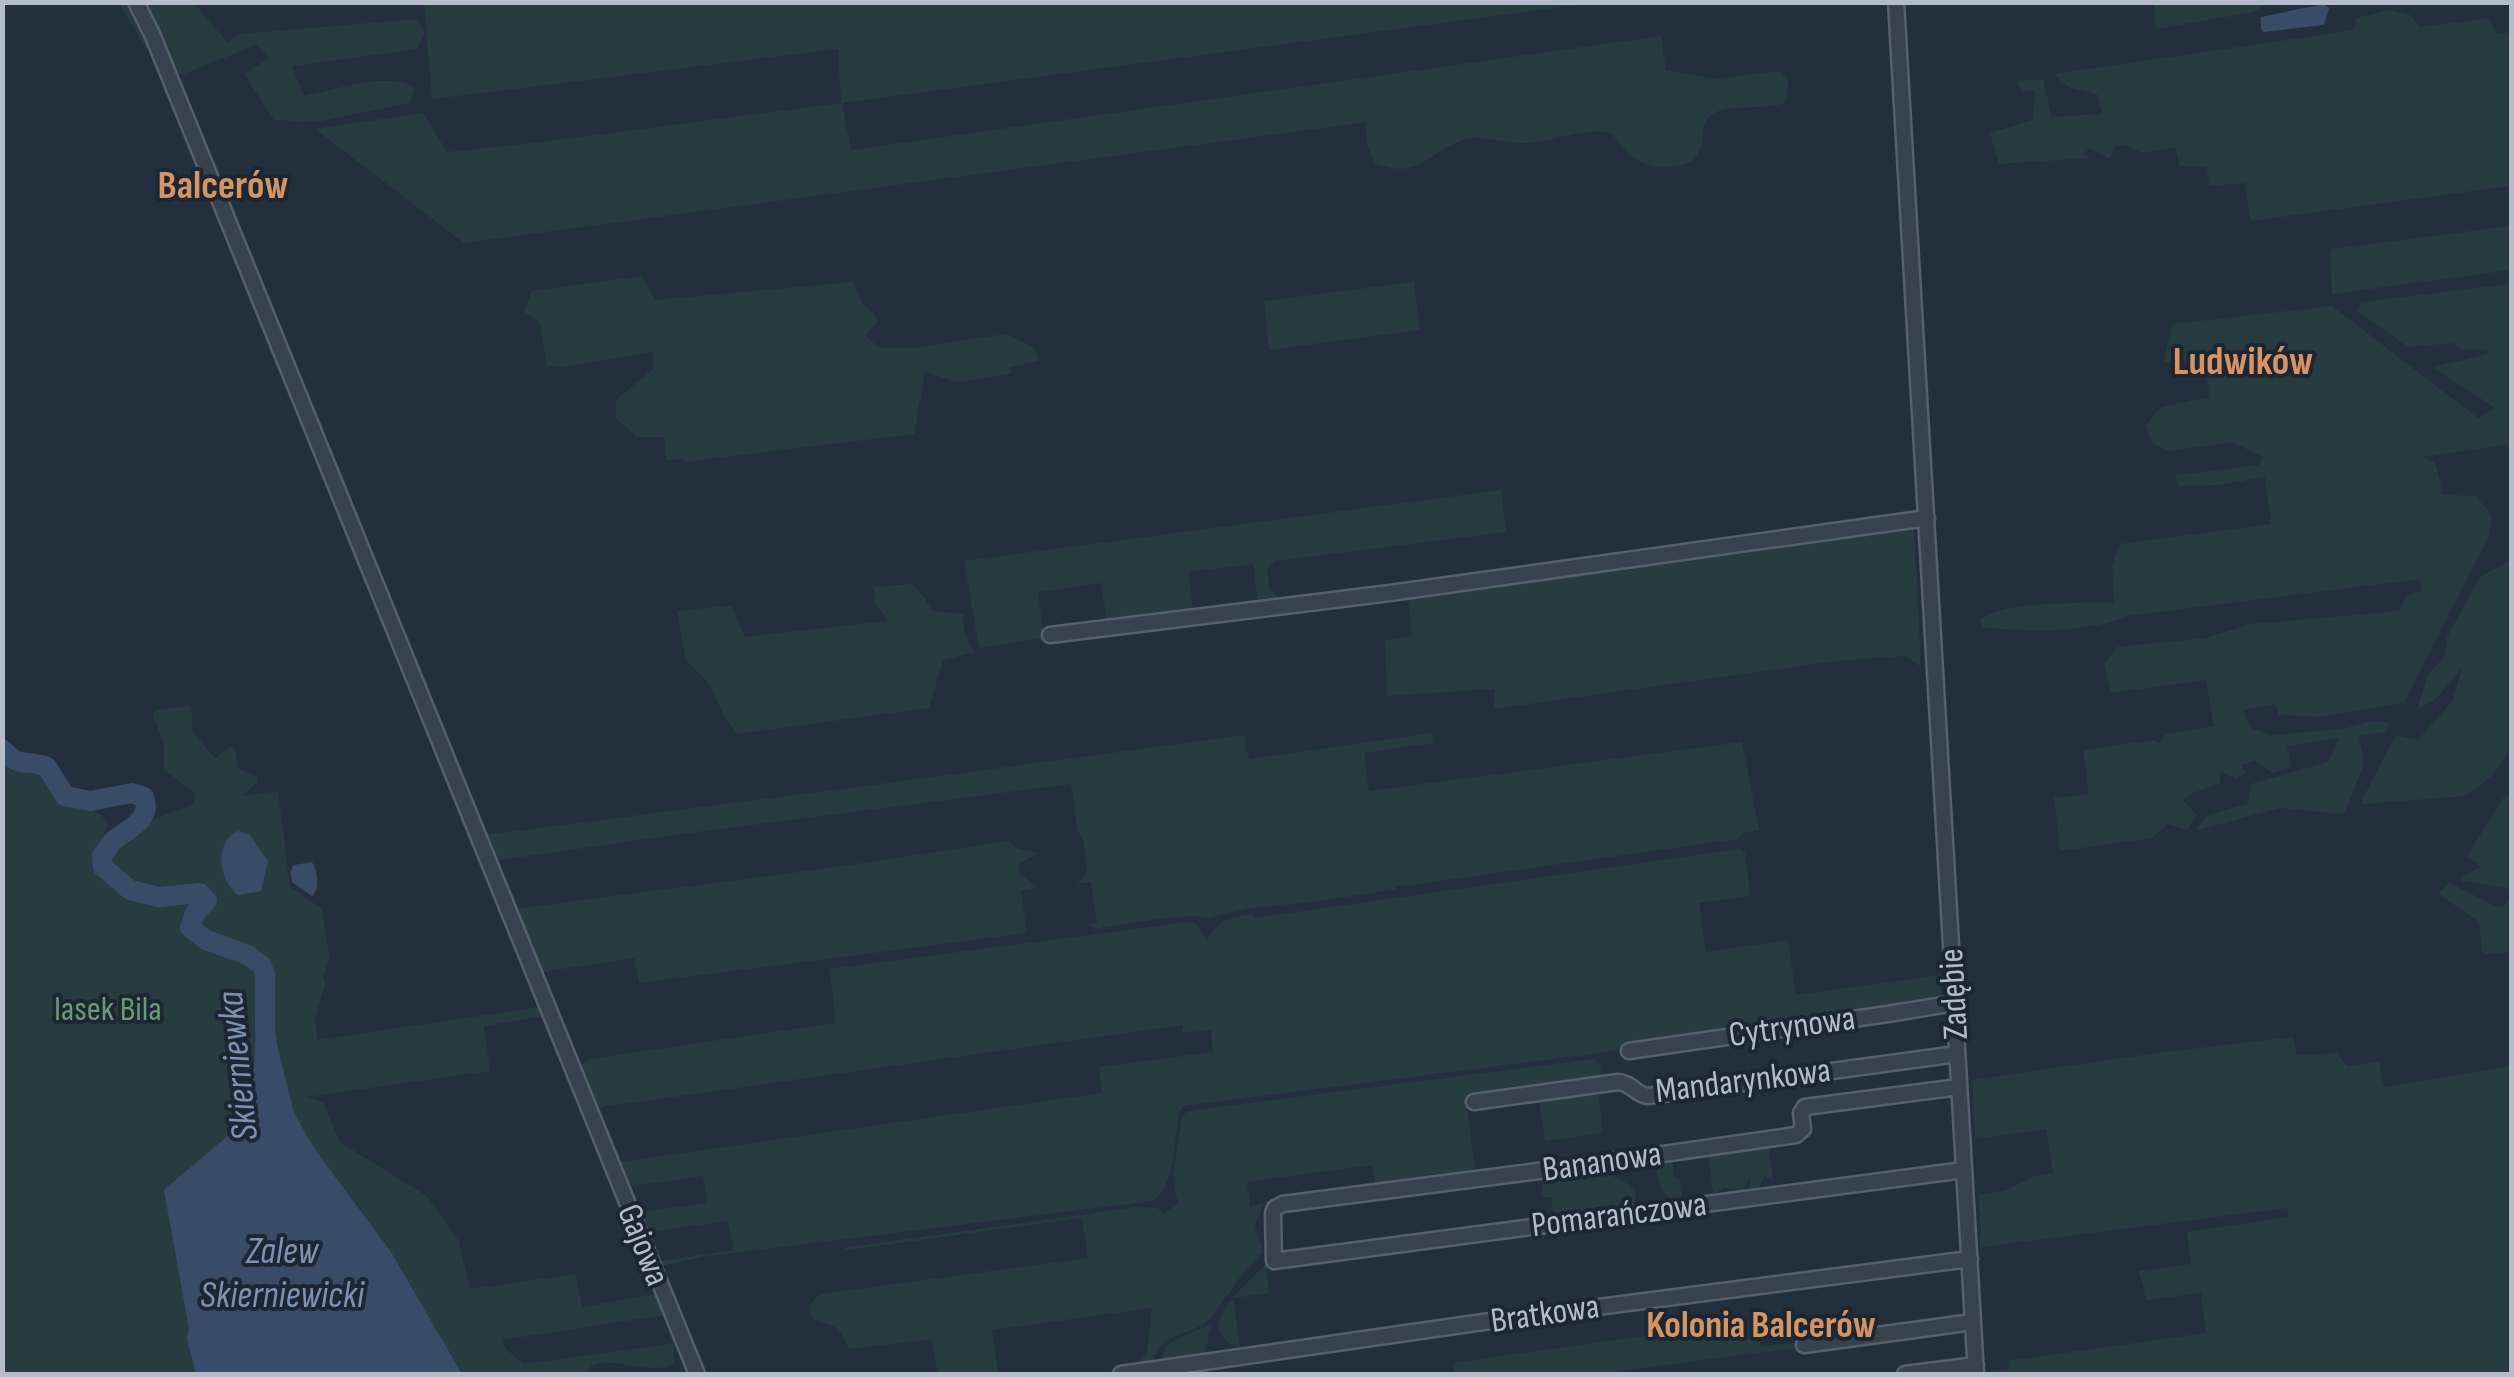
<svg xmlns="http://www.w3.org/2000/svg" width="2514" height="1377" viewBox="0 0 2514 1377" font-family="'Sofia Sans Condensed',sans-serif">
  <rect width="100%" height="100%" fill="#242f3e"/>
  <path fill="#263c3f" d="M119,3h75l33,39 13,-8 177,-15 8,14 -8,16 -125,17 12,30c33,-6 79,-25 111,-9l-5,16 -95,19 -41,-2 -30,-46 26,-16 -14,-13 -75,30 -36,-28z
    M424,3h1168l-750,100 9,47 810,-114 5,34 48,9 65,-8 9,9 -1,18 -3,5c-21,9 -67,-3 -78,18 -4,7 -2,17 -5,24 -1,5 -4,10 -7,15 -34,16 -63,5 -82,-27 -30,-7 -55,9 -85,10 -18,1 -37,-6 -55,-5 -26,3 -46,30 -72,31 -7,0 -17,-4 -24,-5 -7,-14 -14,-28 -8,-42l-904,121 -149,-114 108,-16 24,39 79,-8 315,-41 -3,-54 -406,50z
    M2153,3v-1l115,1 -14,9 -98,17z
    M2389,10l21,5 9,12 71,-9 6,16 15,-2 -1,154 -260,35 -5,-38 -36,3 -2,-19 -27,-1 -5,-19 -33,6 -15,-7h-11l-7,13 -19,-11 -7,6 7,4 -91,6 -9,-31 43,-13 2,-30 -13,2 -4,-11 25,-2 9,38 50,-3 -5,-20 -28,-7 -15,-13 300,-44 2,-12z
    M2511,226v44l-179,24 -2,-45z
    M642,276l13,24 198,-18 9,21 11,10 5,8 -13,15 15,12h32l94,-14 29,14 4,13 -29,6 1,7 -54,8 -32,-10 -11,62 -229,28 -1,-4 -18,3 -2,-24h-27l-21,-19v-18l37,-31v-17l-89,15 -17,-1 -7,-44 -16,-10 8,-21z
    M1414,282l6,48 -151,20 -5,-49z
    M2511,284v160l-89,13 13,5 8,33 33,1 16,20 -4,22 -84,165 -85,14 -40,-2 -4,-11 -32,6 7,18 22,7 71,-6 29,-8 18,2 -6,9 -25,4 5,28 -20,50 -64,-6 -85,23 12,-16 41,-11 3,-20 77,-22 11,-24 -52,8 4,21 -19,6 -17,-12 -13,4 3,8 -9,6 -15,-7 -2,12 -26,9 -10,7 14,15 -10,15 -19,-6 -16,14 -92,13 -6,-53 35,-4 -6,-44 70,-10 6,3 7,-9 48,-8 -8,-46 -95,13 -7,-29 13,-17 88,-9 46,-14 148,-13 7,-15 15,-5 -1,-12 -292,37c-38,17 -104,16 -145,11l-4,-7c25,-20 101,-16 135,-18l-2,-37 8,-21 151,-20 -6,-47 -46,8 -40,1 -4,-11 84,-10 4,-8 -31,-15 -62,9 -17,-7 -8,-18 16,-19 48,-10 -3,-39 -43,5 9,-39 160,-18 146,112 17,-10 -63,-41 57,-13 -2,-4 -26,-1 -9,-6 -44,4 -52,-37 5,-8z
    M1501,490l5,42 -231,29 -8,9 3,20 10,9 -22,3 -5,-38 -64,8 4,38 -86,12 -6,-39 -63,9 6,46 -65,10 -15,-87z
    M1914,530l6,113v23l-15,-10 -69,5 -342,48v-20l-107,7 -2,-56 27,-4 -4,-37 211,-31z
    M2511,560v187l-19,29 -26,20 -102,8 -3,-2 33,-64 4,-2 20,4 35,-40 9,-32 -25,30 -20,12 11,-35 16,-18 3,-20 33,-60z
    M912,584l12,13 8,14 31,3 1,18 10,20 -31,8 -14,48 -192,26 -14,-20 -13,-29 -24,-25 -9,-49 54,-6 14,32 144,-16 -14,-18 -1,-16z
    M191,706l2,26 20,24 3,2 14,-11 5,2 4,20 18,7v6l-14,14 35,-5 12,96 31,21 9,51 -7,17 2,8 -10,35 2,21 223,-33 4,9 -60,10 6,45 -184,26 17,5c7,14 10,28 18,41l86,53 32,45 11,48 106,-15 6,33 75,-13 8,21 -163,25 5,10 17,14 153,-21 -4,8 2,12c-23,14 -55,-7 -83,2l-6,9h-52l-4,-2v2h-527l-1,-613 13,9 10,-1 14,5 28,28 30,10 6,5 4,9 -4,9 21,-5 68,-25 4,-8 -1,-4 -31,-23v-26l-11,-29 2,-5z
    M1432,733l1,10 -69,10 5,38 373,-49 17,88 -16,3 -5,6 -334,47 -8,-1v4l-75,12 -70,7 -42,10 -15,-2 -30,2 -69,11 -8,-4 10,-2 -6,-41 -16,2 7,-4 5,-8 -3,-30 -6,-11 -7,-47 -405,52 -172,25 -10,-26 381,-49 380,-51v14l5,10z
    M2511,795v94l-49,-8 -1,-3 20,-11 -14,-11 36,-58z
    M1008,841l10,8 21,4 -19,10 -2,4 1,5 18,16 -16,2 6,43 -388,50 -5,-25 -93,14 -27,-63 323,-42z
    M1740,849l5,4 5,43 -51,7 7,49 82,-12 8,55 144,-20 2,27 -348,52 -411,52 -4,6c-4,24 -4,75 -26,89l-451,56 -41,9 -2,-5 75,-11 -7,-29 -75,11 -3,4 -10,-24 68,-9 -4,-27 -71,10 -12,-24 482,-69 -3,-26 114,-15 -2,-22 -29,3 1,-8 -588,83 -17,-42 13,-7 243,-36 1,-10 -6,-44 359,-47c14,0 12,11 19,18 13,-21 21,-22 45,-26l3,4z
    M2450,883l47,24h5l9,-8v53l-25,2 -4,-3 -3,-29 -39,-27v-3z
    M2293,1037l4,18 40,-2 10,13 32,-4 5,25 127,-21v308h-522v-2l20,-3 -1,-8 198,-28 -5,-40 -55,7 -7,-29 52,-7 -4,-32 102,-15 -2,-9 -306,39 -2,-52 27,-5 29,-14 18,-3 -7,-44 -71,10 -3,-59 185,-27z
    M1593,1059l7,5 1,9 -4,6 -131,19 10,78 -100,13 -4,-24 -125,17 3,24 14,-2 -9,21 8,27c-7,9 -15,16 -22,24 -9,11 -25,38 -34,45 -27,21 -37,4 -56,43l-8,2 -5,-3 9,-10 5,-45 -160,22 6,44h-60l-7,-35 -82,10c-4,-9 -7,-17 -15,-22 -5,-4 -11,-3 -17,-6 -14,-8 -6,-21 4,-27l267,-36 -6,-40 -241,33 5,-3 17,-3 274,-38 21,1 5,6 16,-11c-12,-19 0,-62 3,-86l5,-6z
    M1598,1089l5,44 -58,8 -6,-43z
    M1768,1141l5,40 -8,-5 -7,13 -6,1 -3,-2 1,-12 -8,17 -18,-6 -11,8 -5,-45z
    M1671,1155l4,23h4l4,25h-9c-13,-11 -20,-25 -16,-41z
    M1596,1169c16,7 58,20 31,41l-73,13 -3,-26h-8l-3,-24z
    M1266,1264l3,29 -36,5 7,50c-52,-20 6,-62 26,-84z
    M1755,1320l6,27 42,-5 1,5 -208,27h-142l-1,-11z
    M1212,1324l-8,32 -43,7c0,-24 31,-30 51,-39z"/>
  <path fill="#394c67" d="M2324,4l5,4 -5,17 -61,7 -2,-4v-11z
    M238,831l12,4 18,26 -7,30 -23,4c-19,-14 -25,-53 0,-64z
    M312,862c5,9 9,26 0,34l-20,-14 -2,-10 4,-7z
    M273,1028l21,85 22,38 75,101 71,122h-266l-9,-35 2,-10 -25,-139 87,-74 5,-86z"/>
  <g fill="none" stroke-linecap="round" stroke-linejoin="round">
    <path stroke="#394c67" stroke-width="20" d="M2,749c19,21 24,9 45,18l18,29 26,5 41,-8 12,4c9,24 -17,31 -32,45 -3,4 -7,10 -10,14l1,11 27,23 29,7 41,-4 7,8 -12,12 -5,14 16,13 42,15 13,10 4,9v55l3,26"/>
    <g stroke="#565f6c" stroke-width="19">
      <path id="minor" d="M136,2l16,32c184,446 361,894 545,1340
        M1896,2l80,1372
        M1050,635l340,-42 537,-75
        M1629,1051l259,-37 67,-11
        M1959,1087l-154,20 -4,6 2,16 -7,6 -203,29 -310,40 -8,4 -2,5 1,48 690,-91
        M1474,1102l144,-20c14,1 18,13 30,14l309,-42
        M1804,1345l169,-23
        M1121,1374l376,-54 473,-61
        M1905,1374l71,-9"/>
    </g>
    <use href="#minor" stroke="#38414e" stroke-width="14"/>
  </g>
  <g text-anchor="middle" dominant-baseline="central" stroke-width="8" stroke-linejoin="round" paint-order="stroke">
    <g font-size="35" fill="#b4bcc9" stroke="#1d2633">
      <text transform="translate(1954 994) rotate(-93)">Zadębie</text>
      <text transform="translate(1792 1027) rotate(-8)">Cytrynowa</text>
      <text transform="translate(1743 1081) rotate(-7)">Mandarynkowa</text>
      <text transform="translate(1602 1162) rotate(-8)">Bananowa</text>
      <text transform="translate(1619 1215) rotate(-7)">Pomarańczowa</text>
      <text transform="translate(643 1245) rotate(68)">Gajowa</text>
      <text transform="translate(1545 1314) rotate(-8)">Bratkowa</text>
    </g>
    <g font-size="35" fill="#6b9a76" stroke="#1d2633">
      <text x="108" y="1009">lasek Bila</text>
    </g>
    <g font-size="38" font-style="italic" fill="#7c92b1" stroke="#1d2633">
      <text transform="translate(238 1066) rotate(-96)">Skierniewka</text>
      <text x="282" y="1251">Zalew<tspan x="282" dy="44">Skierniewicki</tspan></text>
    </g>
    <g font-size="38" font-weight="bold" fill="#d59563" stroke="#1d2633">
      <text x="1761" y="1325">Kolonia Balcerów</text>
    </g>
    <g font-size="40" font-weight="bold" fill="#d59563" stroke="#1d2633">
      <text x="223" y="186">Balcerów</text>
      <text x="2243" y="362">Ludwików</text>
    </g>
  </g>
  <rect width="2514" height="1377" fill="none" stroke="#b4bcc9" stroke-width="10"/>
</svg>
